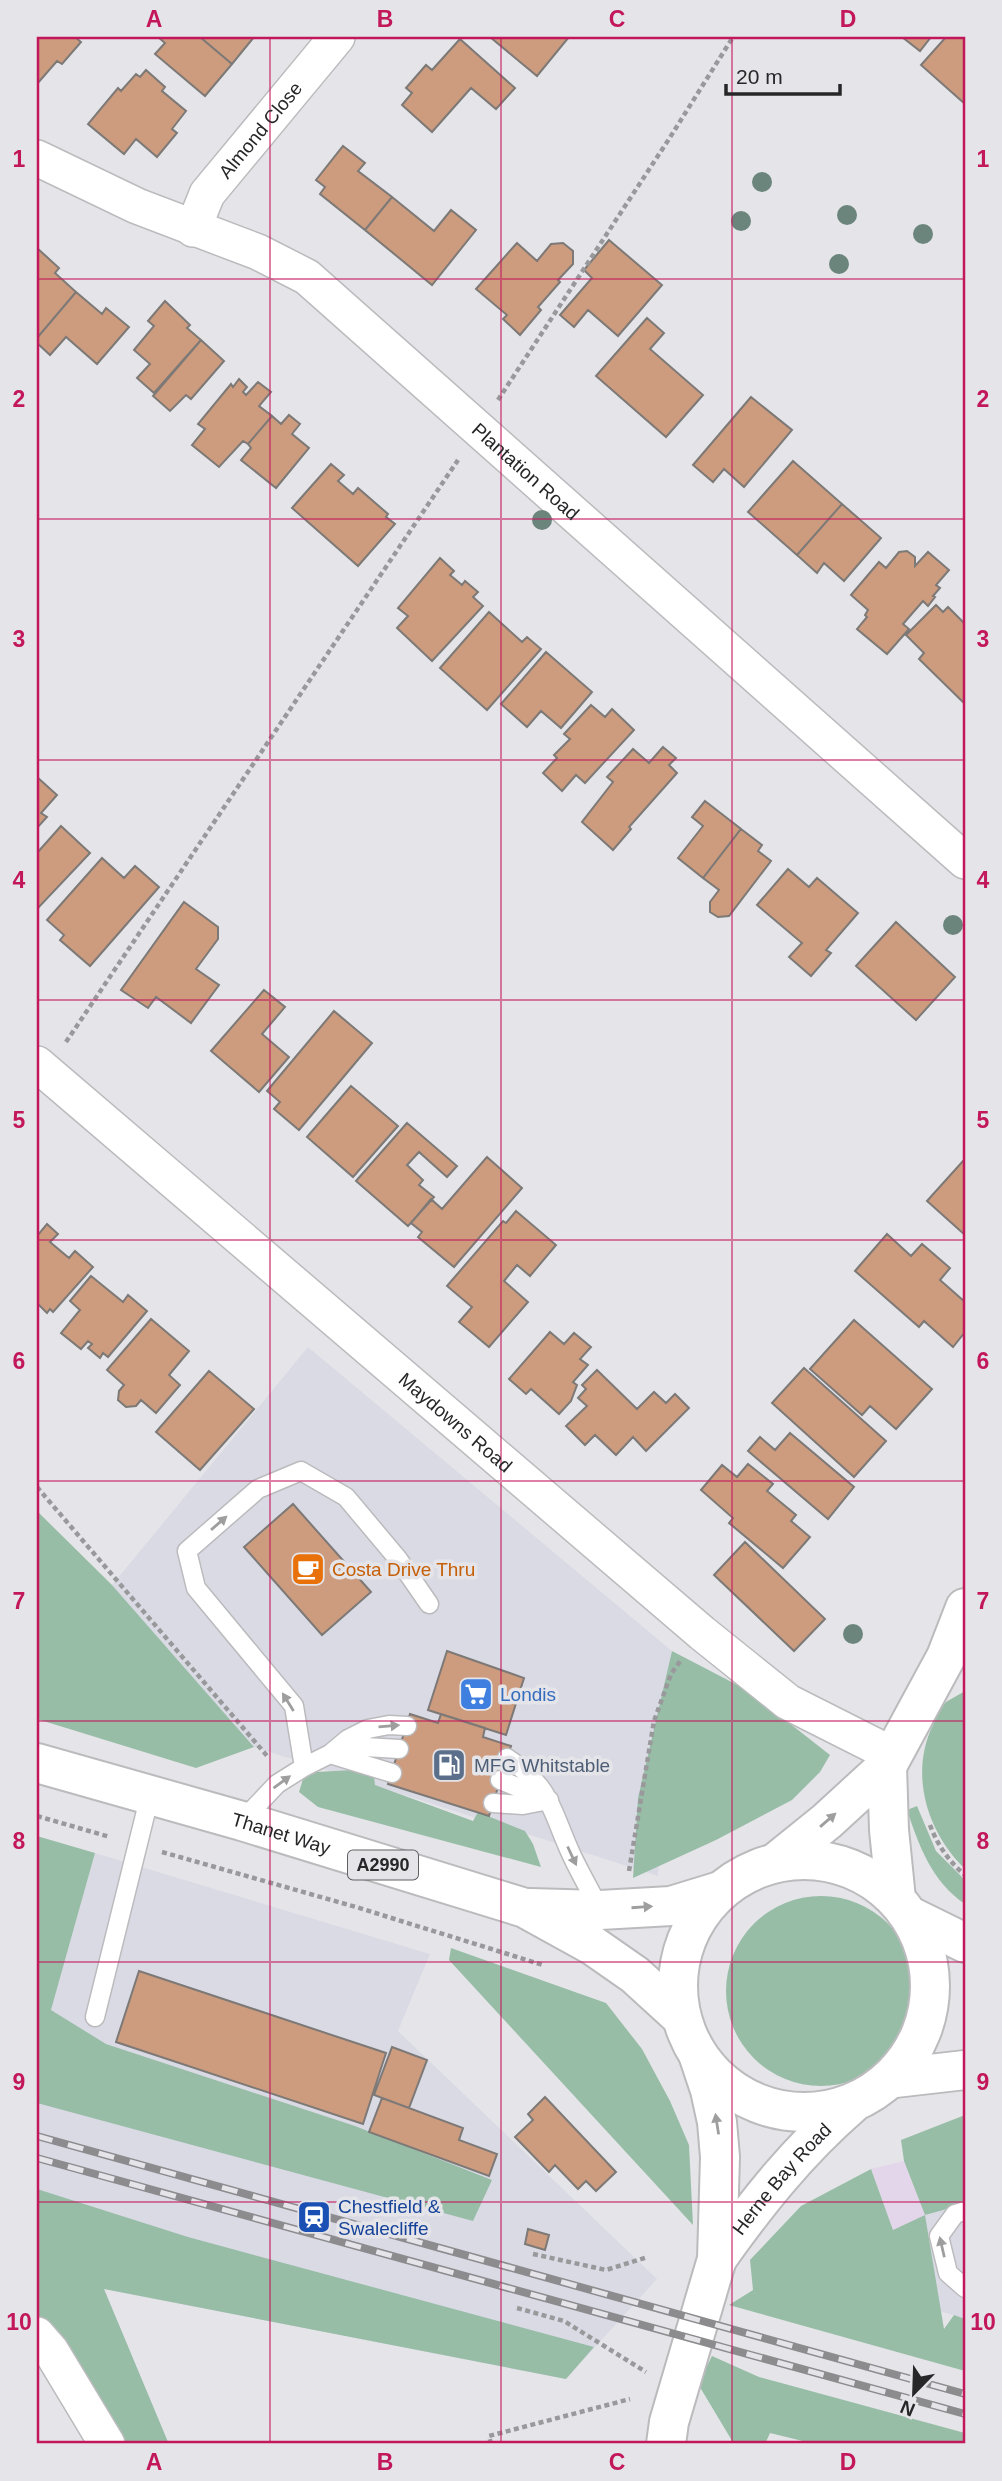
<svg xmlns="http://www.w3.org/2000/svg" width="1002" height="2481" viewBox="0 0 1002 2481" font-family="Arial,sans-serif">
  <rect width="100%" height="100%" fill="#e5e5e9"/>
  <path fill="#dadae5" d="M308,1347l364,304 -14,225 -404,-129 -142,-162z
    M95,1853l335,101 -32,77 259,248 -91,100 -462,-90 64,153 -131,-124v-312l14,4z
    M965,2200v119l-152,-49 112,-55z"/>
  <path fill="#e4d6ea" d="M904,2161l21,54 -32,15 -22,-61z"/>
  <path fill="#98bda7" d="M37,1511l75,74 142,162 -58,21 -159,-49z
    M672,1651l75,39 83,65 -10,17 -28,28 -76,40 -83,38 5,-80z
    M965,1691v178c-38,-37 -56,-95 -32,-144 3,-7 7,-18 13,-23 6,-4 13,-7 19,-11z
    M354,1770l20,7 1,8 98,36 5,-9 47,19 8,13 8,23 -223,-60 -19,-15 4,-13 13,-7z
    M917,1806l19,45 29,29v24c-33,-22 -46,-58 -58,-94z
    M37,1836l58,17 -44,157 55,34 249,82 137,54 -19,41 -436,-118z
    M726 1991a95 95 0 1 1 190 0a95 95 0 1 1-190 0Z
    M451,1948l155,55 36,46 28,52 19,44 4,80 -244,-265z
    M965,2115v89l-40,11 19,114 10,-14 11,4v52l-236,-66 24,-15 -3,-30 51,-54 70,-37 22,61 32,-15 -21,-54 -3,-21z
    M37,2189l151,48 406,110 -28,32 -462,-90 64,153 -46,1 -78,-119 -7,-6z
    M712,2356l47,21 206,56v11h-150l-45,-11 -5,11h-31l-36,-60z"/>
  <path fill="#cd9b7e" stroke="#7c7977" stroke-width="2" d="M37,37h38l6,5 -19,22 -5,-3 -20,23z
    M158,37h42l32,27 -27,32 -50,-42 10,-11z
    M200,37h54l-22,27z
    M490,37h79l-32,39z
    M902,37h29l-11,14z
    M946,37h19v67l-44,-39z
    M460,39l55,49 -19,21 -25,-21 -39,44 -30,-27 10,-12 -6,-5 20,-23 6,5z
    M146,70l19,17 -3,4 24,20 -14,18 5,4 -20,24 -21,-18 -12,15 -36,-30 30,-36 3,3 15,-17 4,3z
    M343,146l22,17 -7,8 34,26 -27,33 -45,-36 5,-7 -9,-7z
    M392,197l42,34 17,-21 25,20 -44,55 -67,-55z
    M609,240l53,45 -44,51 -30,-26 -14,17 -14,-12 32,-37 -8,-8z
    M517,243l20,18 14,-17 12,-1 10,8v13l-15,16 2,2 -22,25 3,3 -21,25 -17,-16 4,-4 -31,-26z
    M37,248l22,20 -4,5 21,19 -39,46z
    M76,292l26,22 4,-6 23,19 -32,37 -31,-27 -16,18 -13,-12v-5z
    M165,301l25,24 -3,3 14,12 -47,53 -17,-15 13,-14 -16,-14 20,-24 -6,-5z
    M647,318l17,15 -14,16 53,46 -37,42 -70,-61z
    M201,340l23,21 -33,38 -5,-4 -16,16 -17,-15z
    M239,379l8,8 -4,5 3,3 12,-13 13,10 -12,14 13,10 -24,28 -5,-3 -24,26 -27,-22 13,-16 -7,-5 33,-40 2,3z
    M751,397l41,33 -48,57 -20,-18 -11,13 -20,-17z
    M289,415l11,9 -8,10 17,14 -33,40 -35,-28 10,-12 -3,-4 24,-28 9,8z
    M793,461l49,43 -45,51 -49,-43z
    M331,464l13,11 -6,6 15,13 5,-6 30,26 -2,3 9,7 -37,42 -66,-58z
    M842,504l39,34 -37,43 -20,-18 -7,10 -20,-18z
    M907,551l8,6v9l13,-14 21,18 -13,15 4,3 -7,8 2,1 -7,9 -5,-5 -20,23 6,5 -22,25 -30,-25 10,-12 -2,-2 3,-5 -17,-15 28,-33 7,6 13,-16z
    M440,558l14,13 -4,4 12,10 3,-4 13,11 -5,5 10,9 -51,55 -35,-33 11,-12 -10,-8z
    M936,605l7,7 5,-5 17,17v80l-46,-45 5,-6 -18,-18z
    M489,612l33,30 5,-5 14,12 -54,61 -47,-42z
    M546,652l46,40 -31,36 -20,-17 -14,16 -26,-23z
    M591,705l14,12 7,-8 22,21 -49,53 -9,-8 -14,16 -19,-18 14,-15 -3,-3 16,-16 -6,-5z
    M663,747l13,11 -7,7 8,8 -48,54 2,2 -18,21 -31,-28 31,-40 -6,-5 26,-28 16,14z
    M37,777l20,18 -16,18 6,4 -10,11z
    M705,801l36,28 -38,49 -25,-20 25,-32 -11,-9z
    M61,826l29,27 -51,54 -2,-3v-51z
    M741,829l21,16 -4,6 13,10 -42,55 -11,1 -8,-5v-10l9,-12 -16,-12z
    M102,858l22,20 11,-12 24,21 -69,79 -30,-26 4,-5 -17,-15z
    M788,869l21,18 8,-9 41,35 -32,37 5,3 -20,23 -22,-19 13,-14 -45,-38z
    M184,902l34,25v12l-22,30 23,16 -28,38 -35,-26 -8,11 -27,-18z
    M896,922l59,55 -39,43 -60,-54z
    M264,990l21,17 -23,27 27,23 -30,35 -48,-41z
    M334,1011l38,32 -73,87 -25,-21 6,-7 -13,-11z
    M351,1086l47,40 -45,51 -46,-40z
    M407,1123l50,43 -10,11 -28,-25 -12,13 16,15 -4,5 15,12 -26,29 -52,-45z
    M487,1157l35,31 -68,79 -36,-30 4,-5 -11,-9 20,-24 11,10z
    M963,1161l2,2v72l-38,-34z
    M516,1211l40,34 -26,31 -13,-11 -13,16 24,21 -39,45 -30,-25 13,-15 -25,-21 56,-65 3,2z
    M47,1224l11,10 -8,8 19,16 6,-7 18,16 -40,45 -3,-3 -3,4 -10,-10v-67z
    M887,1234l24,22 11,-12 28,24 -10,12 25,22v30l-12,15 -29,-26 -5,6 -64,-56z
    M91,1276l32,26 5,-7 19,16 -39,46 -5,-4 -3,5 -12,-10 4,-4 -4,-3 -7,8 -20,-16 19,-23 -10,-9z
    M151,1319l38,32 -20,24 11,10 -24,28 -15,-13 -5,6 -10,1 -8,-7 1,-9 5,-6 -17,-15z
    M854,1320l78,69 -36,40 -26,-23 -8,9 -52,-46z
    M550,1332l14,12 10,-11 17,14 -11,12 8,6 -15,17 4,3 -6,16 -12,13 -28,-25 -5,5 -17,-15z
    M804,1368l82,73 -32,36 -82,-74z
    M597,1370l40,39 17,-17 12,11 9,-9 14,14 -43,43 -13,-14 -17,18 -21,-20 -10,10 -19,-19 21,-20 -9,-8 8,-9 -4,-4z
    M209,1371l45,38 -54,61 -44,-38z
    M790,1433l64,54 -26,32 -80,-68 12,-14 15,13z
    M748,1464l25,20 -6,7 29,24 -5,6 19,16 -27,31 -54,-45 4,-5 -32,-28 21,-25 15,12z
    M293,1504l78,88 -49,43 -78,-88z
    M745,1542l80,77 -31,32 -80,-76z
    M447,1651l77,27 -18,57 -78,-25z
    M410,1714l28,9 3,-9 44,14 -2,9 28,9 -22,70 -101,-32z
    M139,1971l247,82 -23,71 -247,-82z
    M392,2047l35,13 -18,48 -35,-13z
    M545,2097l71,75 -20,19 -10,-10 -8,8 -23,-24 -6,7 -34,-35 18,-17 -5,-6z
    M382,2098l81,30 -4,12 38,14 -8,22 -120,-44z
    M528,2229l21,6 -4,15 -20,-6z"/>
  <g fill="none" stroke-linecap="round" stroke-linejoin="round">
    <g stroke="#bbbbbe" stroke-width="21">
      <path id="service" d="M333,1753l32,-6 34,2
        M333,1755l59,18
        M507,1758c45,29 44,53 65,98 9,19 19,36 28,54
        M304,1767l-10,-61 -98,-118 -9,-37 71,-62 43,-18 45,26 52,62 31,45
        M500,1780l49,20
        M493,1803l30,2 26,-5
        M242,1821l35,-37 27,-17 26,-13 18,-15 20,-10 21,-4 18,1
        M95,2017l55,-222
        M965,2211l-10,3 -16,22 9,37 17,15"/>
    </g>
    <g stroke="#bbbbbe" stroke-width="38">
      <g id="minor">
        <path id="s1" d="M37,158l100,48 121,46 49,25 658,584"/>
        <path id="s2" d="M193,229l14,-35 130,-157"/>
        <path id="s3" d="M37,1064l665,569 86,69 105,53"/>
        <path d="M37,2335l14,16 56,93"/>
      </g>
    </g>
    <g stroke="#bbbbbe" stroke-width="42">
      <g id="tertiary">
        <path d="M887,1766l2,64 7,69"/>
        <path d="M775,1863l52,-42 60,-55 59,-109 19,-49"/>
        <path id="s4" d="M717,2259c41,-58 81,-108 135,-155"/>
        <path d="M666,2444l3,-22 48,-163 3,-102 -3,-35 -7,-32 -11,-33"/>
      </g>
    </g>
    <g stroke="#bbbbbe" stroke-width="42">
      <g id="primary">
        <path id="s5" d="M37,1763l205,58 283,87 67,37 43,30 46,42"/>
        <circle cx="804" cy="1986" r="126"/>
        <path d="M530,1908l70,2 71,-4 49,-15"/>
        <path d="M910,1916l55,27"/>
        <path d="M895,2078l70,-8"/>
      </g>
    </g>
    <path stroke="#99999c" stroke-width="4.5" stroke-dasharray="5 3.5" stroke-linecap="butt" d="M498,400l171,-261 64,-102
      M66,1042l392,-582
      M37,1487l231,270
      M37,1816l73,21
      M930,1825c7,19 19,37 35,50
      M162,1852l194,55 187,58
      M629,1871l25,-150 17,-47 10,-14
      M533,2254l73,16 42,-13
      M517,2308l47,13 82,51
      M491,2444l-2,-8 141,-37"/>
    <use href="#service" stroke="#fff" stroke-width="18"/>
    <use href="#minor" stroke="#fff" stroke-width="35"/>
    <use href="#tertiary" stroke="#fff" stroke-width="38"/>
    <use href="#primary" stroke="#fff" stroke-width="38"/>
    <g stroke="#8c8c8f" stroke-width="8">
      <path id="rail" d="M37,2136l928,258
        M37,2158l928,256"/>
    </g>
    <use href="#rail" stroke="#e5e5e9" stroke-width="5" stroke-dasharray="16" stroke-linecap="butt"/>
  </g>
  <g fill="#6c857c">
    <circle cx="762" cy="182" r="10"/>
    <circle cx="847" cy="215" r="10"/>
    <circle cx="741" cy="221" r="10"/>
    <circle cx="923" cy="234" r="10"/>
    <circle cx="839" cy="264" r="10"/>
    <circle cx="542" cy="520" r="10"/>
    <circle cx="953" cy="925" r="10"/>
    <circle cx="853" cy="1634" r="10"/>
  </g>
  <defs><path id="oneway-solid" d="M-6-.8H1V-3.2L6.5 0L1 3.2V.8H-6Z" transform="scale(1.75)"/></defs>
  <g fill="#9e9e9f">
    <use href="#oneway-solid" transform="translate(219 1523) rotate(-41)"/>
    <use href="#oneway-solid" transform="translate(288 1702) rotate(-122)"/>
    <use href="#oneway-solid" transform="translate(389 1726) rotate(-5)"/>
    <use href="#oneway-solid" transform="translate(282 1782) rotate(-36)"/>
    <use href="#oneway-solid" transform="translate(828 1820) rotate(-41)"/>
    <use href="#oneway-solid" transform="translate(572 1856) rotate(65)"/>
    <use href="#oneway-solid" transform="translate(642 1907) rotate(-4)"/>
    <use href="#oneway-solid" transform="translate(717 2124) rotate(-99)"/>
    <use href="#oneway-solid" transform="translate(942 2247) rotate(-103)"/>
  </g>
  <path fill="none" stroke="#c2185b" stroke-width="2" stroke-opacity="0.55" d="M270,37v2407M501,37v2407M732,37v2407M37,279h928M37,519h928M37,760h928M37,1000h928M37,1240h928M37,1481h928M37,1721h928M37,1962h928M37,2202h928"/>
  <defs>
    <g id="cafe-square" transform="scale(1.75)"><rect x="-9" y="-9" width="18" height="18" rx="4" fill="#e8710a" stroke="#e5e5e9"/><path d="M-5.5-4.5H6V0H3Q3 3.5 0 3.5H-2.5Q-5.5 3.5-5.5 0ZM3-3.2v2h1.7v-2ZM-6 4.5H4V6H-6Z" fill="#fff"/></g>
    <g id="supermarket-square" transform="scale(1.75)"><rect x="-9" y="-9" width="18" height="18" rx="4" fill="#3f7fe0" stroke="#e5e5e9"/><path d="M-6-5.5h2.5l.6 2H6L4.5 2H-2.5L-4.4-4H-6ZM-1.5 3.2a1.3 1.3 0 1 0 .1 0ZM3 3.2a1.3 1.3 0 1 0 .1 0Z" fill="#fff"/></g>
    <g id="fuel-square" transform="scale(1.75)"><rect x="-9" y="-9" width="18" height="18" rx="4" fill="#5c6f8a" stroke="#e5e5e9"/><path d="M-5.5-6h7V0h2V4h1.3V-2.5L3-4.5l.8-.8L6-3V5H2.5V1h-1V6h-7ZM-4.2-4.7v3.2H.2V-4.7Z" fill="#fff"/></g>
    <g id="station-square" transform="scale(1.75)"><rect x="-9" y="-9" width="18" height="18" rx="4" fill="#1a4fb4" stroke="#e5e5e9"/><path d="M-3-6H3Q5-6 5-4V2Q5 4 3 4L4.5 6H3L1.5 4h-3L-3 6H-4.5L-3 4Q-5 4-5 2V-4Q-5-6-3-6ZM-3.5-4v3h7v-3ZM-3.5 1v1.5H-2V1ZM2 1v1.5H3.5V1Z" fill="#fff"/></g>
  </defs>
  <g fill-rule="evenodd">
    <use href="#cafe-square" x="308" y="1569"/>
    <use href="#supermarket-square" x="476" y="1694"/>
    <use href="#fuel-square" x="449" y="1765"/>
    <use href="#station-square" x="314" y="2217"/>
  </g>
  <g text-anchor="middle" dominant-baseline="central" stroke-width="7" stroke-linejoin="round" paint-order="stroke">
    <rect fill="#e5e5e9" stroke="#606063" stroke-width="2" x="348" y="1850.5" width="70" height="29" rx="5"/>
    <g font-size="18" font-weight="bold" fill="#272729">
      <text x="383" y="1865">A2990</text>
    </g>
    <g font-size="19" fill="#272729" stroke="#e5e5e9">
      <text stroke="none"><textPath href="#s2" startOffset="121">Almond Close</textPath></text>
      <text stroke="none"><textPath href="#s1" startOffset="588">Plantation Road</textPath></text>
      <text stroke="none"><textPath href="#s3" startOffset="551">Maydowns Road</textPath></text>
      <text stroke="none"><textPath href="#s5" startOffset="254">Thanet Way</textPath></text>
      <text stroke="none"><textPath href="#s4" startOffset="103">Herne Bay Road</textPath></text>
    </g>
    <g font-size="19" fill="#c56008" stroke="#e5e5e9" text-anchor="start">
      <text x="332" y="1569">Costa Drive Thru</text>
    </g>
    <g font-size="19" fill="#366cbe" stroke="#e5e5e9" text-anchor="start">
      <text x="500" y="1694">Londis</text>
    </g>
    <g font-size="19" fill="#4e5e75" stroke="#e5e5e9" text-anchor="start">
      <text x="474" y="1765">MFG Whitstable</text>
    </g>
    <g font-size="19" fill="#164399" stroke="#e5e5e9" text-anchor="start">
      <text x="338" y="2206">Chestfield &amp;<tspan x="338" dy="22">Swalecliffe</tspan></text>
    </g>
  </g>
  <rect width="1002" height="2481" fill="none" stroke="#e5e5e9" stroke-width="77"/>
  <g transform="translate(914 2393) rotate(203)" stroke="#e5e5e9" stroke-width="5" paint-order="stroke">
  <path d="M0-5L12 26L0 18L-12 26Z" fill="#272729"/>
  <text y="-10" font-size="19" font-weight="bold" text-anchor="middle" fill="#272729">N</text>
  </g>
  <path d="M726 84v10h114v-10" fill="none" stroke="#272729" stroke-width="3.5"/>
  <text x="736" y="84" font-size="21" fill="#272729" stroke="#e5e5e9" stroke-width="5" paint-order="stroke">20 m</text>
  <rect x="38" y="38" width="926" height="2404" fill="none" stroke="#c2185b" stroke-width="2.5"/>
  <g font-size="23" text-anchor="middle" font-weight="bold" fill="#c2185b">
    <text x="154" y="27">A</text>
    <text x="385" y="27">B</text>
    <text x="617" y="27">C</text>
    <text x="848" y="27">D</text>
    <text x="19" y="167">1</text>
    <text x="983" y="167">1</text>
    <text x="19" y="407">2</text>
    <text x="983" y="407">2</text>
    <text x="19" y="647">3</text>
    <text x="983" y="647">3</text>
    <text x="19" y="888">4</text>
    <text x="983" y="888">4</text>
    <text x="19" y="1128">5</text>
    <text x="983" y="1128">5</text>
    <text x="19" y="1369">6</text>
    <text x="983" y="1369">6</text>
    <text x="19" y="1609">7</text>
    <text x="983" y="1609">7</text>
    <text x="19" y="1849">8</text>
    <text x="983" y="1849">8</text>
    <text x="19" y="2090">9</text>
    <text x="983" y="2090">9</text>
    <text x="19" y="2330">10</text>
    <text x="983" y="2330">10</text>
    <text x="154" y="2470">A</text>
    <text x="385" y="2470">B</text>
    <text x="617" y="2470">C</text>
    <text x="848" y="2470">D</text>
  </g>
</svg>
